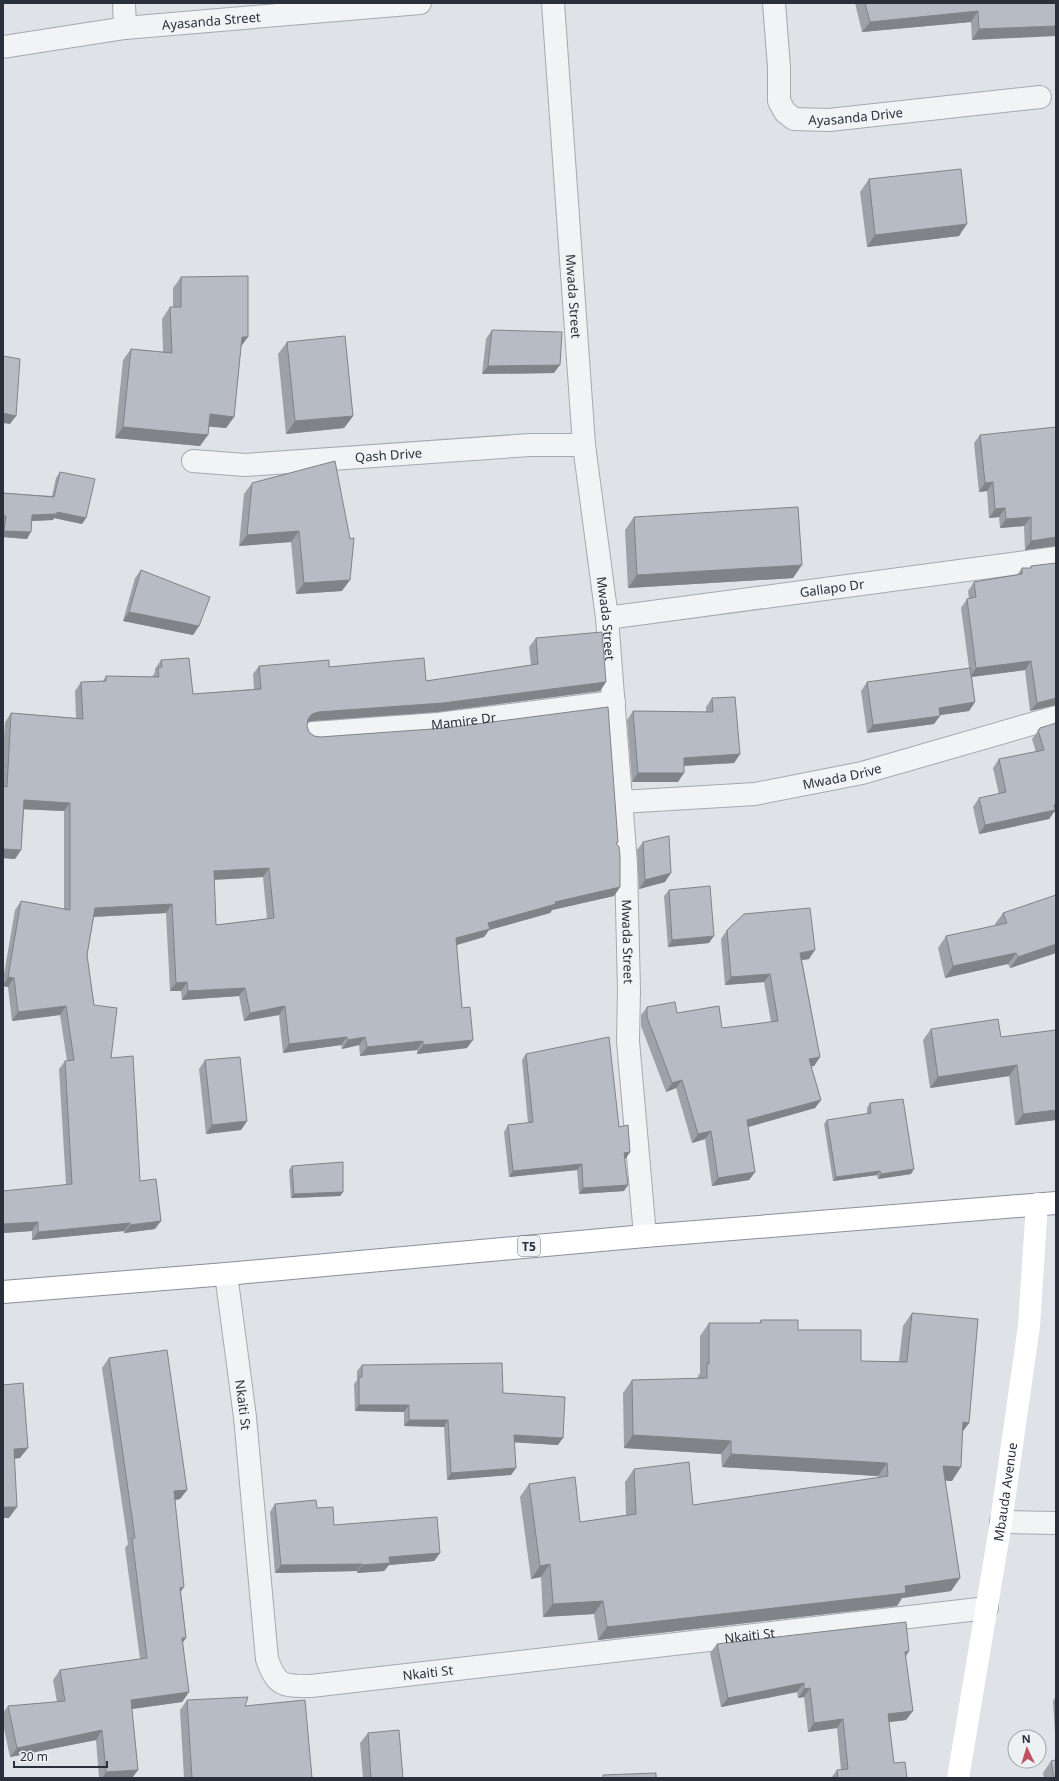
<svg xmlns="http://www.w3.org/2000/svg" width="1059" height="1781" viewBox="0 0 1059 1781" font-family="'Noto Sans',sans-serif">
  <rect width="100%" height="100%" fill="#dfe2e7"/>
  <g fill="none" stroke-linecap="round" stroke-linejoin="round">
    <g stroke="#a5a9b0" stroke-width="24">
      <g id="street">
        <path d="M124,3l1,25"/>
        <path id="s1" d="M553,3l31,442 23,173 19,246 3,127 -1,50 17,195"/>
        <path id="s2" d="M774,3l5,64v34l6,11 9,7 35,1 211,-23"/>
        <path id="s3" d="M3,47l122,-19 295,-25"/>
        <path id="s4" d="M193,461l52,4 285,-20h54"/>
        <path id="s5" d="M607,618l449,-60"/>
        <path id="s6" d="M313,733l125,-9 176,-22"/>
        <path id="s7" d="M621,802l134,-8 107,-21 194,-56"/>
        <path id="s8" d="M226,1274l19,143 22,242c10,28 16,27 44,27l676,-78"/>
        <path d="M1001,1522l55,1"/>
      </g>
    </g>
    <g stroke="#888f9c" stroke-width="24">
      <path id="highway" d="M3,1292l223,-18 419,-38 411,-33"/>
    </g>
    <use href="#street" stroke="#f1f3f5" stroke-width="22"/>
    <path stroke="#fff" stroke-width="22" id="s9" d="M958,1778l43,-256 28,-196 8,-122"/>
    <use href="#highway" stroke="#fff" stroke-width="22"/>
  </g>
  <path fill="#9da1a8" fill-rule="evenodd" d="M855,3h201l-84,37 -1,-18 -109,10z
    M869,179l90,57 -92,11 -7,-55z
    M181,277l60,71 -7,69 -8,11 -17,-2 -9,20 -85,-8 8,-78 8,-11 32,3 -1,-33 8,-12h3v-19z
    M492,330l62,43 -72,1 4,-35z
    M287,342l66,74 -9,12 -58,6 -8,-80z
    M980,435l74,111 -29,4 -1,-24 -24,2 -1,-11 -10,1 -2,-27 -8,1 -5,-49z
    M335,461l7,130 -46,3 -5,-52 -52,4 5,-52 8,-11z
    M60,472l26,46 -4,6 -28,-6 -1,2 -21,1 -5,18 -24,-2v-44l49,3 4,-18z
    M634,517l159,61 -165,10 -3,-58z
    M1056,563v142l-26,6 -5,-41 -53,7 3,25 -6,9 -29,4 -6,9 -67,9 -6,-42 6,-9 102,-14 -8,-60 6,-9h2l-1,-8 6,-9 43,-7 5,-7h8l1,-2z
    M141,570l58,56 -6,9 -70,-14 12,-43z
    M536,638l70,44 -6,9 -163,21 -125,9 -5,1v4l2,6 5,4 304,106 -1,2 3,43 -6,9 -62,14 -2,3 -61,17 -5,7 -28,8 6,63 5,40 -50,6v-4l-57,6 -1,-11 -17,4 -1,-4 -58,8 -4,-38 -35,6 -5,-25 -57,4 -1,-9h-11l-4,-78 -72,4 -7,38 7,50 17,53 29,123 15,48 -31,4v-2l-92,9v-9l-29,2 63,-48 -7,-116 6,-8h2l-7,-46 -48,6 -4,-34 -5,-1v-6l12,-70 6,-9 43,8v-98l-40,-2 -3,41 -6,9 -12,-1v-107l2,-29 6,-9 65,5 -1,-27 6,-9 22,-1 3,-5 46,1 3,-5v-3l6,-9 32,34 61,-5 -1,-15 6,-8 70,1 97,14 105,-16 -2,-18zM263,877l4,42 -51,6 -2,-45z
    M712,698l28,56 -6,9 -50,3 -6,16h-46l-5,-62 6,-9 73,1v-5z
    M1040,728l14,84 -5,7 -70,15 -6,-27 6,-9 20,-4 -6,-26 6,-9 37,-7 -4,-13z
    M643,842l22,40 -26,7 -2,-39z
    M669,890l40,53 -41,4 -4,-51z
    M1003,913l53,40 -46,15 -2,-4 -63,14 -7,-30 8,-12 50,-10 -1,-2z
    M727,930l82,29 -7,1 18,97 -6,9h-3l10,34 -6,8 -67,19 7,45 -6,8 -37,6 -7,-47 -13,4 -16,-55 -10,4 -25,-66v-11l6,-8 30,6 45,15 49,-6 -7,-40 -39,3 -4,-46z
    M931,1029l70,8 55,83 -41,5 -6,-49 -79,12 -7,-48z
    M526,1054l93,73 11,25 -4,6 -1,1 -1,32 -45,3 -2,-24 -68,7 -5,-45 4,-7 20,-2 -6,-63z
    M205,1060l42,61 -6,9 -35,4 -7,-65z
    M870,1103l41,71 -33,5 -1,-4 -44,6 -9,-57 3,-4 40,-6v-6z
    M292,1166l51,26 -3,4 -49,2 -2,-28z
    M912,1313l57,110 -6,8 -11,50 -7,-1 15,98 -9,13 -49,7 -5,8 -299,34 -4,-26 -51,3 -2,-40 -10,2 -11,-82 9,-13 51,38 46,-7 -1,-33 9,-13 59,36 185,-27v-2l-156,-9 -1,-13 -97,-6 -1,-55 9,-13 66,-1v-3l2,-3v-37l9,-13h50l2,-3 37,10 63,31h38l4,-35z
    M109,1358l78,132 -7,9 -5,1 6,92 5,46 -4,5 7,49 -7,10 -50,7 6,61 -6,8h-33l-3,-38 -86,17 -7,-33v-11l5,-7 49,-4 -4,-22 7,-10 80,-11 -15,-111 3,-4 -26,-176z
    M362,1365l141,28 55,52 -44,-3 2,26 -5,7 -64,5 -3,-53 -40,-1v-14l-49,-1 -1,-27 3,-4v-9z
    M275,1504l42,4 17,17 106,28 -6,8 -45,4 -5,6 -27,2v-2l-82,2 -5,-61z
    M717,1644l192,7 -3,5v64l-17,2 5,41 13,15h-76l6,-8h4l-4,-42 -29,4 -4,-35 -6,1 -1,-6 -76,15 -11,-54z
    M1056,1696v52l-3,-47z
    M187,1700l58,6 67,72h-128l-4,-68z
    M368,1733l35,45h-40l-3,-35z
    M1051,1761l5,17h-12l-1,-5z"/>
  <path fill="#808388" d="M978,11l-7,11 -109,10 8,-10z
    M1056,26v10l-84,4 7,-11z
    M967,224l-8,12 -92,11 8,-12z
    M242,337h6l-8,11z
    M560,365l-6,8 -72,1 6,-8z
    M3,413l13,3 -6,8 -7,-1z
    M210,414l24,3 -8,11 -24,-2z
    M353,416l-9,12 -58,6 9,-13z
    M123,427l85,8 -8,11 -85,-8z
    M993,482l-6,9 -8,1 6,-9z
    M1005,508l-6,9 -10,1 6,-9z
    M57,512l29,6 -4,6 -28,-6 -1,2 -25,1 4,-6z
    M1031,517l-7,9 -24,2 6,-9z
    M4,531l27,1 -4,7 -24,-2v-4z
    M299,531l-8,11 -52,4 8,-11z
    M1056,537v9l-31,4 6,-9z
    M802,565l-9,13 -165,10 9,-13z
    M350,580l-8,11 -46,3 8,-11z
    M129,612l70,14 -6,9 -70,-14z
    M1031,661l-6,9 -55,7 6,-9z
    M606,682l-6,9 -163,21 -125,9 -6,2 -4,5 10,-14 6,-2z
    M1056,698v7l-26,6 7,-8z
    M975,702l-6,9 -36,5 6,-8z
    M940,716l-6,8 -67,9 6,-8z
    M740,754l-6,9 -56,3 6,-8z
    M638,773h46l-6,9h-46z
    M24,800l46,3 -6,8 -46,-2z
    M1056,804v8h-2l-5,7 -70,15 6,-9z
    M3,849l18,1 -6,9 -12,-1z
    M269,868l-6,9 -55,3 6,-9z
    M671,873l-6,9 -26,7 6,-9z
    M620,887l-6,9 -62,14 -2,3 -61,17 -5,7 -34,10 6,-9 32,-15 67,-21z
    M172,904l-6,9 -77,4 6,-9z
    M714,936l-5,7 -41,4 4,-7z
    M1056,944v9l-46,15 8,-11z
    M815,950l-6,9 -14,2 5,-8z
    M1016,953l-8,11 -63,14 8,-12z
    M770,974l-6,8 -39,3 6,-8z
    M8,977l6,1 -6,9 -5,-1v-1z
    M187,982l-6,9h-11l6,-8z
    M245,988l-6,8 -57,4 6,-9z
    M66,1006l-6,9 -48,6 6,-9z
    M285,1006l-6,9 -35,6 6,-8z
    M347,1037l-6,8 -58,8 6,-9z
    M365,1037l-6,8 -17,4 6,-9z
    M473,1040l-6,8 -50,6 6,-9z
    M423,1041l-6,9 -57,6 7,-9z
    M820,1057l-6,9 -11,2 6,-9z
    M1017,1065l-8,11 -79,12 8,-11z
    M682,1080l-6,8 -10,4 6,-9z
    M821,1100l-6,8 -74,21 6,-9z
    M1056,1110v10l-41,5 8,-11z
    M247,1121l-6,9 -35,4 6,-9z
    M711,1131l-6,8 -13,4 6,-9z
    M630,1152l-4,6 -6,1 4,-6z
    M582,1164l-5,6 -68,7 4,-6z
    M914,1169l-3,5 -33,5 3,-5z
    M880,1171l-3,4 -44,6 3,-4z
    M755,1172l-6,8 -37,6 6,-8z
    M628,1185l-4,6 -45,3 4,-6z
    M343,1192l-3,4 -49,2 3,-4z
    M161,1221l-6,8 -31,4 6,-8z
    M38,1222l-6,9 -29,2v-9z
    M130,1223l-6,8 -92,9 6,-8z
    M359,1405h50l-5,7 -49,-1z
    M409,1420h39l-4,7 -40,-1z
    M963,1422l6,1 -10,13z
    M514,1435l49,3 -5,7 -49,-3z
    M633,1435l98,6 -10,13 -97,-6z
    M28,1448l-8,10 -13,2 7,-11z
    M731,1454l156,9 -9,13 -156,-9z
    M943,1466l18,1 -9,14 -18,-1z
    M516,1468l-5,7 -64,5 4,-7z
    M187,1490l-7,9 -13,2 7,-10z
    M3,1507h14l-8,11h-6z
    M440,1553l-6,8 -45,4 -5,6 -27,2 5,-8 27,-8z
    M362,1564l-5,7 -82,2 6,-8z
    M550,1564l-9,13 -10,2 9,-13z
    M960,1578l-9,13 -49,7 -5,8 -299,34 9,-13 298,-41z
    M184,1587l-7,10 3,-9z
    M603,1601l-9,13 -51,3 10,-13z
    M182,1638h4l-7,10z
    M909,1651l-6,9 2,-8z
    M804,1683l-7,9 -76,15 7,-9z
    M810,1688l-6,9 -6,1 6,-9z
    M189,1692l-7,10 -58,8 7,-10z
    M913,1711l-7,9 -24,3 6,-9z
    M843,1719l-6,9 -29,4 6,-9z
    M102,1730l-6,10 -86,17 7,-9z
    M138,1770l-6,8h-30l4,-6z"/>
  <path fill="#b7bbc3" stroke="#808388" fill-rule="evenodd" d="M865,3h191v23l-77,3 -1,-18 -108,11z
    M961,169l6,55 -92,11 -6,-56z
    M248,276v61h-6l-8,80 -24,-3 -2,21 -85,-8 8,-78 41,4 -2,-46h11v-30z
    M492,330l70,2 -2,33 -72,1z
    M345,336l8,80 -58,5 -8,-79z
    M3,356l17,3 -4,57 -13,-3z
    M1056,427v110l-25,4v-24l-25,2 -1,-11 -10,1 -2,-27 -8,1 -5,-48z
    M335,461l15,78 4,-1 -4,42 -46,3 -5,-52 -52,4 5,-52z
    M60,472l35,7 -9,39 -29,-6v2l-25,1 -1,17 -27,-1 2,-15h-3v-23l51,4z
    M798,507l4,58 -165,10 -3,-58z
    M1056,563v135l-19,5 -6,-42 -55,7 -9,-69 9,-2 -2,-15 48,-8v-6h9v-2z
    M141,570l69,27 -11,29 -70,-14z
    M602,632l4,50 -163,21 -125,9 -6,2 -4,5 -1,7 2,6 5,4 6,1 126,-9 162,-21 10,135 -2,1 3,4 1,9v31l-65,15 1,2 -68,19 2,6 -34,9 6,70 8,-1 3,33 -50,5v-4l-56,6 -2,-10 -17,3 -1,-3 -58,7 -4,-38 -35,7 -5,-25 -57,3 -1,-9 -11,1 -4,-79 -77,4 -8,47 7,50 23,3 -6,50 22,-2 7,125 16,-2 5,42 -31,4v-2l-92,9v-10l-35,2v-33l69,-7 -7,-123 9,-1 -8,-54 -48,6 -4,-34 -6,-1 13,-76 49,9v-107l-46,-3 -3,50 -18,-1v-63l4,1 4,-74 72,6 -2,-37 25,-1v-5l53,1 -1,-9 4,-1 -1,-7 28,-2 4,36 68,-5 -2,-23 70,-6v7l95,-9 2,23 112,-17 -2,-26zM269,868l5,50 -58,7 -2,-54z
    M970,668l5,34 -36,6 1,8 -67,9 -6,-43z
    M735,697l5,57 -56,4v15h-46l-5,-62 80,1 -1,-14z
    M1056,723v81l-2,1 1,5 -70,15 -6,-27 27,-6 -7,-33 45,-9 -6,-20 2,-1v-1z
    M669,836l2,37 -26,7 -2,-38z
    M710,886l4,50 -42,4 -3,-50z
    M1056,895v49l-38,13 -2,-4 -63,13 -7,-30 61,-13 -4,-10z
    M810,908l5,42 -15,3 20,104 -11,2 12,41 -74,20 8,52 -37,6 -7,-47 -13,3 -16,-54 -10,3 -25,-66v-10l28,-5 2,11 42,-7 3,22 56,-7 -8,-47 -39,3 -4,-47 17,-16z
    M998,1019l3,18 55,-7v80l-33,4 -6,-49 -79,12 -7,-48z
    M609,1037l10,90 9,-2 2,27 -6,1 4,32 -45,3 -1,-24 -69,7 -5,-46 25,-3 -7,-68z
    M240,1057l7,64 -35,4 -7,-65z
    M903,1099l11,70 -33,5 -1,-3 -44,6 -9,-57 44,-7 -1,-10z
    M343,1162v30l-49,2 -2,-28z
    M912,1313l66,6 -9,104 -6,-1 -2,45 -18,-1 17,112 -55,8 1,7 -299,34 -4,-26 -50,3 -3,-40 -10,2 -11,-82 46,-7 5,45 56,-8 -2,-45 55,-7 4,43 195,-29 -1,-13 -156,-9v-13l-98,-6 -1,-55 75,-2v-15l2,1v-41h52v-3h37v10h63v31l46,1z
    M167,1350l20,140 -13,1 10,96 -4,1 6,50h-4l7,54 -58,8 7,70 -32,2 -4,-42 -85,18 -9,-42 57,-5 -5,-31 87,-12 -15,-120h3l-26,-180z
    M502,1363l1,30 62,4 -2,41 -49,-3 2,33 -65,5 -3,-53h-39v-15h-50v-28h3v-12z
    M23,1383l5,65 -14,1 3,58h-14v-122z
    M316,1500l1,8 16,-1 1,18 103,-8 3,36 -51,4 1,6 -28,2v-1l-81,1 -6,-61z
    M906,1622l3,29 -4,1 8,59 -25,3 6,49 11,-1 2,16h-69l-1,-8 11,-1 -5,-50 -29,4 -4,-35 -6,1v-6l-76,15 -11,-54z
    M248,1697l-3,9 60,-6 7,78h-120l-5,-78z
    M399,1730l4,48h-32l-3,-45z
    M1056,1760v18h-2l-3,-17z
    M656,1773v5h-53v-3z"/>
  <g text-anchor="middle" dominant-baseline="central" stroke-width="3" stroke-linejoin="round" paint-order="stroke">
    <rect fill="#eef1f4" stroke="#646a73" stroke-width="1" x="518" y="1236" width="22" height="20" rx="3"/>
    <g font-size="12" font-weight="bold" fill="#29303c">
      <text x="529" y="1246">T5</text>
    </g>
    <g font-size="13" fill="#29303c" stroke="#eef1f4">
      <text stroke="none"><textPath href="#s3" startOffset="210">Ayasanda Street</textPath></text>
      <text stroke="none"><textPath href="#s2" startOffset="184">Ayasanda Drive</textPath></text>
      <text stroke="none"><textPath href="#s1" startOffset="294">Mwada Street</textPath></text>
      <text stroke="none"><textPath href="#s4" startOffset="196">Qash Drive</textPath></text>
      <text stroke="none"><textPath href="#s5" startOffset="227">Gallapo Dr</textPath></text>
      <text stroke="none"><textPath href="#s1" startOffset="618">Mwada Street</textPath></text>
      <text stroke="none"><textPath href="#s6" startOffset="151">Mamire Dr</textPath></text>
      <text stroke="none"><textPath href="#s7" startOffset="223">Mwada Drive</textPath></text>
      <text stroke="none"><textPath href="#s1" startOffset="942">Mwada Street</textPath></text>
      <text stroke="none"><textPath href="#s8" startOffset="132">Nkaiti St</textPath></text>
      <text stroke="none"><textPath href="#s9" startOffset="290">Mbauda Avenue</textPath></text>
      <text stroke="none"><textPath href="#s8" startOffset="887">Nkaiti St</textPath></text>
      <text stroke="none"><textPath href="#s8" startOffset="563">Nkaiti St</textPath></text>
    </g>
  </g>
  <rect width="1059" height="1781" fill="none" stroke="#29303c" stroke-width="8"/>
  <g transform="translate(1027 1749) rotate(356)"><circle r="19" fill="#eef1f4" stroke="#9fa4aa"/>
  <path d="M0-3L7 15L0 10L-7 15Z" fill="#c0505f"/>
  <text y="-6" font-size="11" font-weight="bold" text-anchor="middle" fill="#29303c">N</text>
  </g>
  <path d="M14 1761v6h93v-6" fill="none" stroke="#29303c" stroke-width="2"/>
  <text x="20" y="1761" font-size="12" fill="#29303c" stroke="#eef1f4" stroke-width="3" paint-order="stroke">20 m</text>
</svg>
